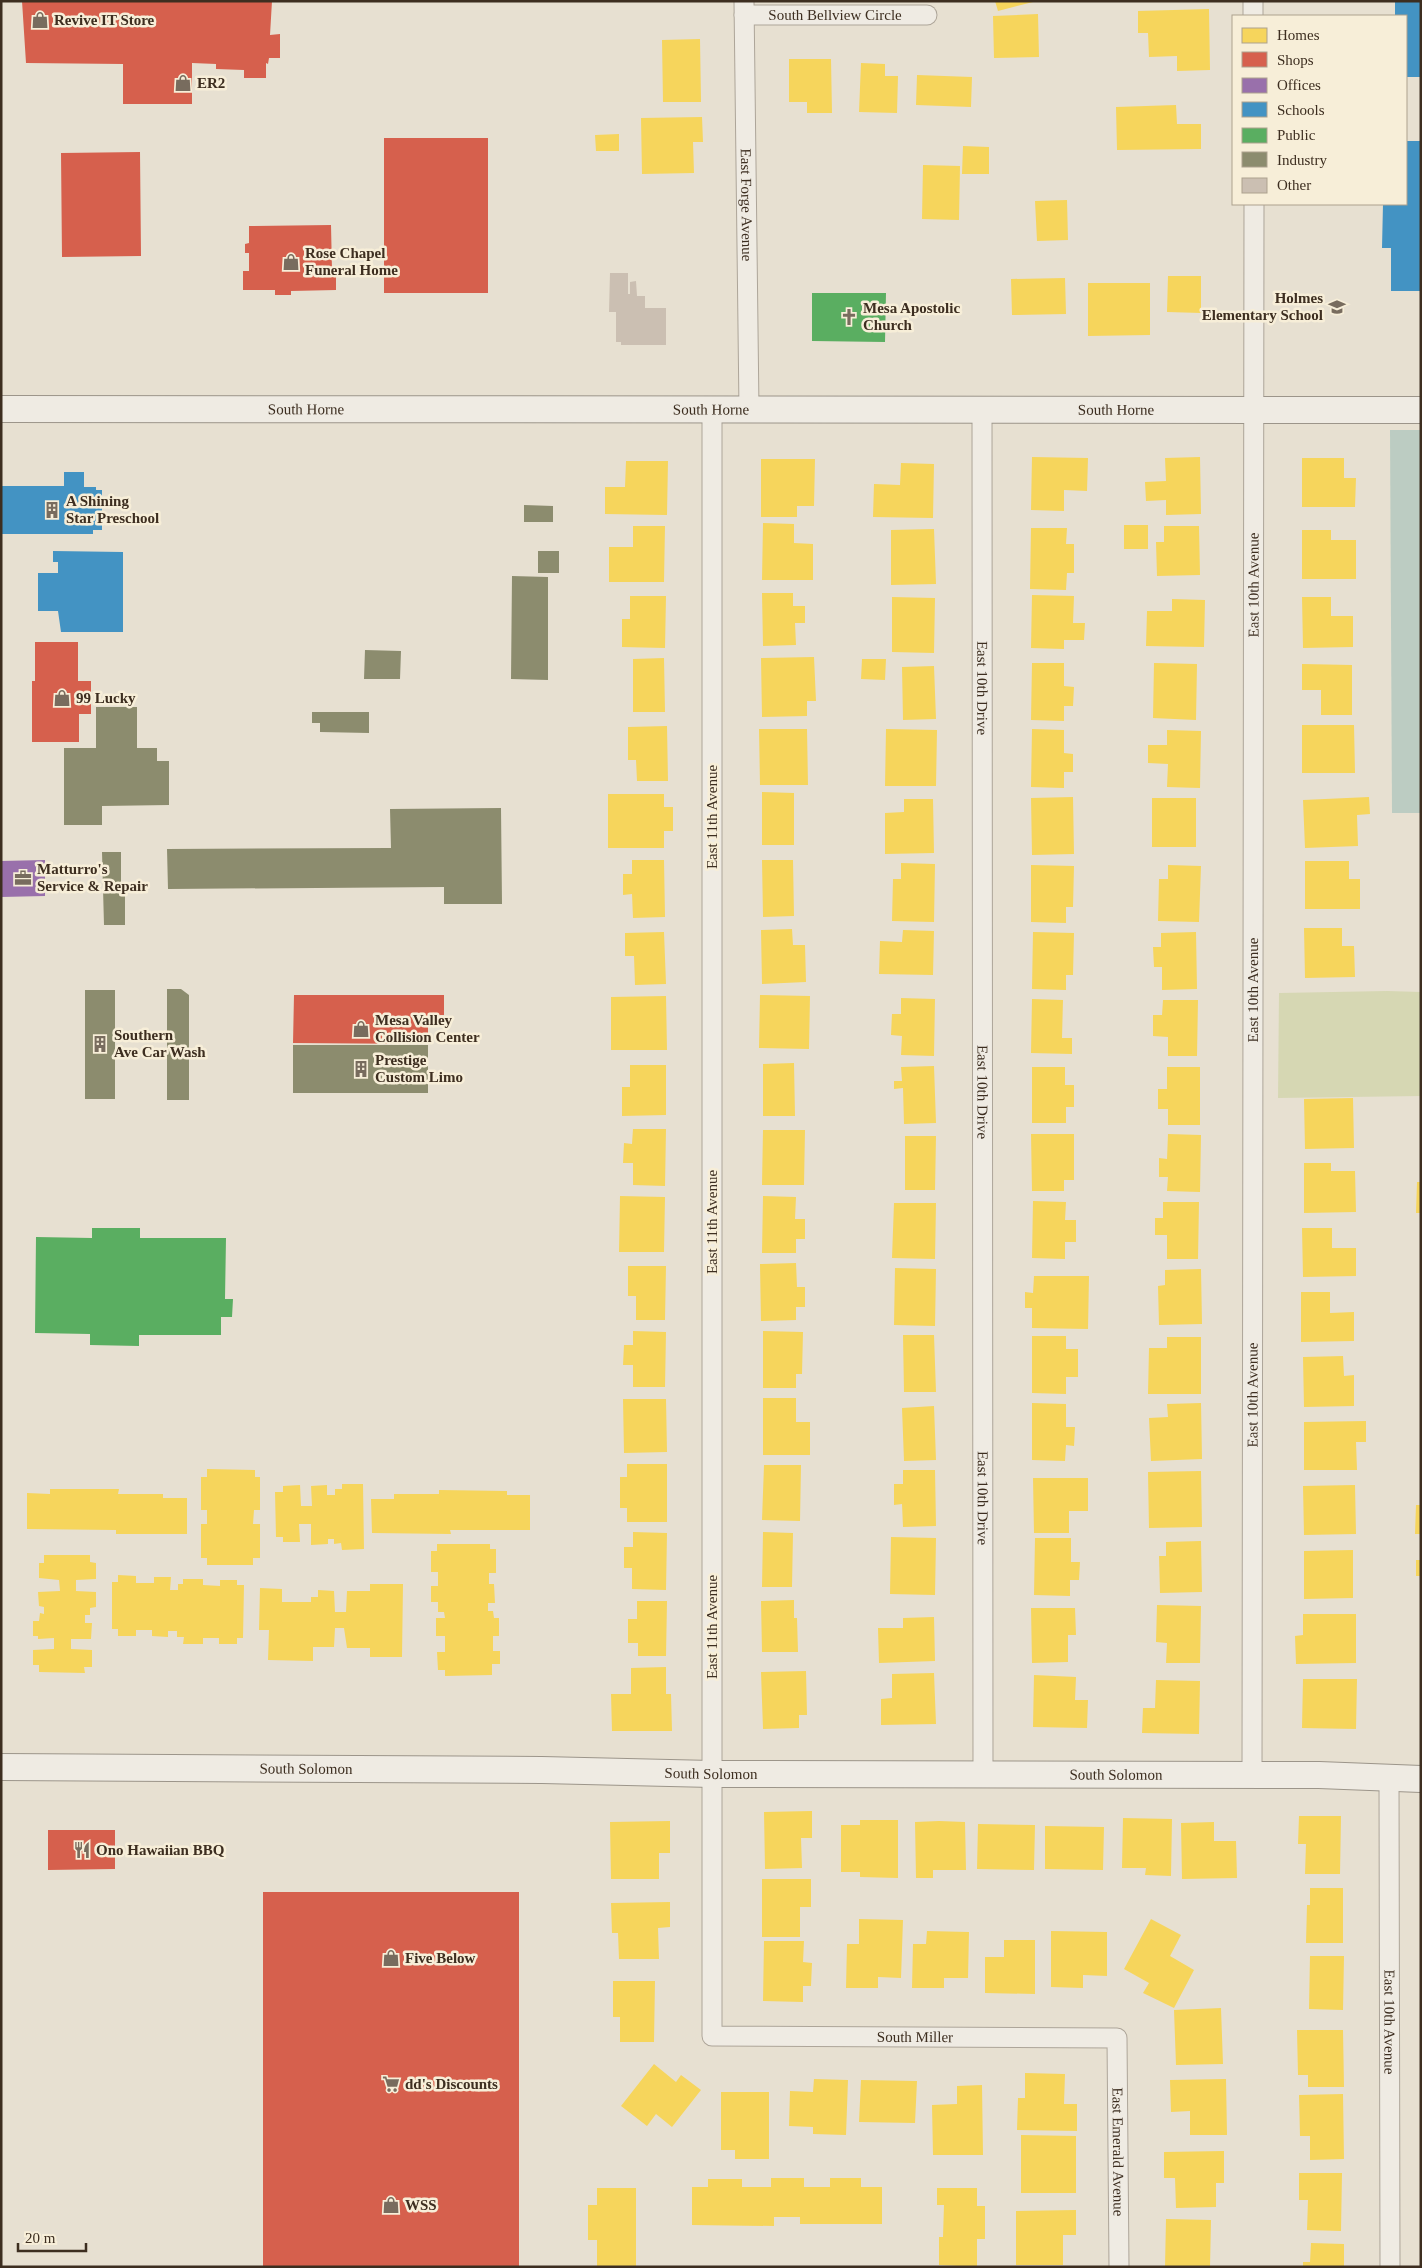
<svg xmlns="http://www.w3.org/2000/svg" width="1422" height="2268" viewBox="0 0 1422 2268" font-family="Georgia,serif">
  <rect width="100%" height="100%" fill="#e7e0d1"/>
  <path fill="#d6d7b3" d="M1387,991l34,1v104l-143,2 1,-105z"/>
  <path fill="#bcccc2" d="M1390,430h31v383h-29z"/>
  <path fill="#f6d55c" d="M995,1h38v1l-35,9z
    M1209,9l1,61 -33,1v-15l-28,1 -1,-24h-10v-22z
    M1038,14l1,43 -45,1 -1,-42z
    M700,39l1,63h-38l-1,-62z
    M789,59h42l1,54h-25v-11h-18z
    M861,63l24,1v12h13l-1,37 -38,-1z
    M917,75l55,2 -1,30 -55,-2z
    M1176,105l1,19h24v25l-84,1 -1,-43z
    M702,117l1,25h-10l1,31 -52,1 -1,-56z
    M619,134v17h-23l-1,-16z
    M963,146l26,1v27h-27z
    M923,165l37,1 -1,54 -37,-1z
    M1067,200l1,40 -31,1 -2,-40z
    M1168,276h33v37l-34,-1z
    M1065,278l1,36 -54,1 -1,-36z
    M1088,283h62v52l-62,1z
    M1032,457l56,1 -1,33 -23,-1v21l-33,-1z
    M1200,457l1,57 -35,1v-15l-20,1 -1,-19 21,-1 -1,-23z
    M1302,458h42v20h12l-1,29h-53z
    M761,459h54l-1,47h-17v11h-36z
    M626,461h42l-1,54 -62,-1v-27h20z
    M901,463l33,1 -1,54 -60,-1 1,-33 26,1z
    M763,523l31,1v19l19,1v36h-51z
    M1124,525h24v24h-24z
    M633,526h32l-1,56h-55v-35h24z
    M1164,526h35l1,49 -43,1 -1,-34h8z
    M1031,528h36l-1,16h8v29h-7l-1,17 -36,-1z
    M934,529l2,55 -45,1v-55z
    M1302,530h29v10h25v39h-54z
    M762,593h31v13h12v17h-10l1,22 -33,1z
    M1032,595l42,1 -1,27h12l-1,17h-20v9l-33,-1z
    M630,596h36l-1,52 -43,-1v-28h8z
    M892,597l43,1 -1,55 -42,-1z
    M1302,597h29v19h22v31l-50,1z
    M1172,599l33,1 -1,47 -58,-1 1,-35h25z
    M814,657l2,44h-9v15l-45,1 -1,-59z
    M664,658l1,54h-32v-53z
    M862,659h24l-1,21 -24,-1z
    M1032,663h32v23l10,1 -1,19h-9v15l-33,-1z
    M1154,663l43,1 -1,56 -43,-2z
    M1302,664l50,1v50h-31v-25h-19z
    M934,666l2,53 -33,1 -1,-53z
    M1302,725h52l1,48h-53z
    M667,726l1,55h-31l-1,-21h-8v-33z
    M759,729h48l1,56h-48z
    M886,729l51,1 -1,56h-51z
    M1032,729l32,1v23l9,1v18h-9v16l-33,-1z
    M1167,730l34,1 -1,57 -33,-1 1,-23 -20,-1v-18h19z
    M762,792l32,1v52h-32z
    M608,794h56v13h9v24h-9v17h-56z
    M1073,797l1,57 -42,1 -1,-57z
    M1369,797l1,17 -13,1 1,31 -53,2 -2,-48z
    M1152,798h44v49h-44z
    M904,799h29l1,54 -49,1v-41l19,-1z
    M632,860h32l1,57 -32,1 -1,-24 -9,1v-21h9z
    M762,860h31l1,56 -31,1z
    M1305,861h44v18h11v30h-55z
    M901,863l34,1 -1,58 -42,-1 1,-42h8z
    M1031,865l43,1 -1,41h-7v16l-35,-1z
    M1168,865l33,1 -2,56 -41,-1 1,-42h9z
    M1304,928h38v18h12l1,31 -50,1z
    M792,929l1,16h12l1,37 -44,2 -1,-54z
    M903,930l31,1 -1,44 -54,-1 1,-33 22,1z
    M664,932l2,52 -31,1 -1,-29h-9v-23z
    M1033,932l41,1 -1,42h-7v15l-34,-1z
    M1196,932l1,57 -35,1v-23h-8l-1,-20h8v-14z
    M760,995l50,1 -1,53 -50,-1z
    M666,996l1,54h-56v-53z
    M901,998l34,1 -1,57 -33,-1 1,-19 -11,-1 1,-21h9z
    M1032,999l31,1 -1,38h10v16l-41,-1z
    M1163,1000h35l-1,56h-29v-19l-15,-1v-21h9z
    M794,1063l1,53h-32v-52z
    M630,1065h36v50l-44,1v-29h8z
    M934,1066l2,57 -32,1 -1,-36 -9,1v-8h8l-1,-14z
    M1032,1067h33v18h9v22h-8v16h-34z
    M1167,1067h33v58h-32v-16h-10v-20h9z
    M1353,1098l1,50 -49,1 -1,-50z
    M633,1129h33l-1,57 -32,-1v-22h-10l1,-20 8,1z
    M763,1130h42l-1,55h-42z
    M1031,1134h43v46h-10v11h-32z
    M1168,1134l33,1 -1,57 -33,-1 1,-14h-9v-19l8,1z
    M905,1136h31l-1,54h-30z
    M1304,1163h27v8h24l1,41 -52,1z
    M1417,1182h4v31h-5z
    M620,1196l45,1 -1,55h-45z
    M763,1196l33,1 -1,22h10v20h-9v14h-34z
    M1033,1201l33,1 -1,18h11v22h-11v17l-33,-1z
    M1163,1202h36l-1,57h-31v-24h-12v-17h8z
    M894,1203h42l-1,56 -43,-1z
    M1302,1228h30v20h24v28l-53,1z
    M796,1263l1,24h8v20h-9v13l-35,1 -1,-57z
    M628,1266h38l-1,54h-29v-24h-8z
    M895,1268l41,1 -1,57 -41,-1z
    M1201,1269l1,55 -43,1 -1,-39 7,-1v-15z
    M1034,1276h55l-1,53 -56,-1v-20h-7v-16l8,1z
    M1301,1292h29v21l24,-1v29l-53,1z
    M633,1331l33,1 -1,55h-32v-22h-10l1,-20h9z
    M763,1331l40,1 -1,42h-6v14h-33z
    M903,1335h31l2,57h-32z
    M1032,1336h34v13h12v28h-12v17l-34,-1z
    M1167,1337h34v57h-53l1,-46h18z
    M1343,1356l1,20 10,-1v31l-50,1 -1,-50z
    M763,1398h33v24h14v33h-47z
    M623,1399h43l1,53 -43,1z
    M1032,1403l34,1v23h9l-1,19 -8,-1 -1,16 -33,-1z
    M1201,1403l1,56 -51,2 -2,-43 19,-1 -1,-13z
    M934,1406l2,54 -32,1 -2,-53z
    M1366,1421v21h-10l1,28h-53v-48z
    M627,1464h40v58h-40v-14h-7v-31h7z
    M764,1465h37l-1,56 -38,-1z
    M207,1469l48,1v7h5v33h-6l-1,14h7v34h-7v7h-46v-7h-6v-34h6v-14h-6v-33h6z
    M903,1470h32l1,56 -33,1 -1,-23 -8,1v-21h9z
    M1201,1471l1,56 -53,1 -1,-56z
    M1033,1478h55v33h-19v22h-35z
    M342,1484h21l1,65 -22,1 -1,-7 -7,1v-5h-6v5l-17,1v-21h-12l1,18h-17v-5h-7l-1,-45h8v-6l17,-1 1,21h11l-1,-20 16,-1v10h8v-6h7z
    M1355,1485l1,49 -52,1 -1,-49z
    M50,1489h69l-1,5h45v4h24v36h-71v-4l-89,-1v-36l23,1z
    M439,1490l68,1v4h23v35h-80l1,4 -79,-1 -1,-34h23v-5h45z
    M1416,1505h5v29h-6z
    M633,1532l34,1 -1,57 -34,-1v-21h-8v-21h9z
    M763,1532l30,1 -1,54h-30z
    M891,1537l45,1 -1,57 -45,-1z
    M1035,1538h36v24h9l-1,18h-9v16l-36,-1z
    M1201,1541l1,51 -42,1 -1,-37h7v-14z
    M437,1544h53v5h6v24h-7v11h5l1,19h-7v8h5l1,7h5v18h-6v15h7v13h-8v11l-47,1v-6h-7l-1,-18h8v-16h-9v-18h9l-1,-6h-6v-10h-7v-16h7v-14h-7v-21h6z
    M1353,1550v48l-49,1v-48z
    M44,1555h46v7l6,1v16l-20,1v11l20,1v15l-6,1v7h-5v8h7l-1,16h-20v10l21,1v17h-8l1,6 -46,-1v-7h-6v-15l21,-1v-11l-16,1v-3h-5v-15h6l1,-8 4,1v-7l-5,-1 -1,-14 22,-1 -1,-11 -20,-2v-15h5z
    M1416,1560h5v16h-5z
    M118,1575l18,1v7h18v-6h17l-1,13h8v-6h5v-5h20v6l17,1v-6h17v5h7l-1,53h-6v6h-18v-6h-16v6h-20l1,-7h-7v-6h-9v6l-16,-1v-6h-16v6h-18v-7h-6v-47h6z
    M370,1584h33l-1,73h-32v-9h-23l-3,-20h-9l-1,19h-21v14l-45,-1 1,-30h-10l1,-42 22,1v13h29v-5h7v-7l16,1 1,21h11l1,-21h23z
    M794,1600v18h3l1,34h-36l-1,-51z
    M637,1601h30l-1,55h-28v-13h-10v-24h9z
    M1157,1605l44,1 -1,57h-34l1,-20 -11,-1z
    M1031,1608h44l1,27h-8v27l-36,1z
    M1303,1614h53v49l-60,1 -1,-28 8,-1z
    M934,1617l1,44 -56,2 -1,-35h25v-10z
    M666,1667v27h5l1,37h-60l-1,-37h20v-26z
    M806,1671l1,44h-8v13l-36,1 -2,-57z
    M934,1673l2,51 -55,1v-26l11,-1v-24z
    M1034,1675l42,2 -1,23h13l-1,28 -54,-1z
    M1303,1679h54l-1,50 -54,-1z
    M1156,1680l44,1 -1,53 -57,-1 1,-25h12z
    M812,1811v27h-11l1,30 -37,1 -1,-57z
    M1299,1816h42l-1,58h-35l1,-30h-8z
    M1123,1818l49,1 -1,57 -26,-1 1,-7h-24z
    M860,1820h38v58l-38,-1v-5h-19v-47h19z
    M670,1821v32h-11v26h-48l-1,-57z
    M939,1821l26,1 1,48h-33v8h-17l-1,-56z
    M1214,1822v19h22l1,37 -55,1 -1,-56z
    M978,1824l57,1 -1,45 -57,-1z
    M1045,1826l59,1 -1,43 -58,-1z
    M762,1879h49v28h-11v30h-38z
    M1310,1888h33v55h-37l1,-38h3z
    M670,1902v25l-12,1 1,31h-40l-1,-26h-6l-1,-30z
    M859,1919l44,1 -2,58 -23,-1v11h-32l1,-44h12z
    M1151,1919l30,16 -11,21 24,14 -20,38 -31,-15 6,-10 -25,-14z
    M927,1931l42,1 -1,46h-24v10h-32l1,-44h13z
    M1051,1931l56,1v44l-24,-1v13l-32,-1z
    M1004,1940h31v54l-50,-1v-36h19z
    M764,1941h40l-1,21 9,1 -1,23h-8v16l-40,-1z
    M1310,1956h34l-1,54 -34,-1z
    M613,1981h42l-1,61h-34v-25h-7z
    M1221,2008l2,56 -47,1 -2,-55z
    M1297,2030h46l1,57h-36v-12h-10z
    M654,2064l22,18 5,-7 20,15 -29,37 -16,-13 -9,12 -26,-20z
    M1025,2073l40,1 -1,30h13v27l-60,-1 1,-32h7z
    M814,2079l34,1 -2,55 -33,-1v-7l-24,-1 1,-35 23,1z
    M1226,2079l1,56h-37v-24l-19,1 -1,-32z
    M861,2080l56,1 -2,42 -56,-1z
    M982,2085l1,70h-50l-1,-50 25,-1v-18z
    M721,2092h48v67h-34v-9h-14z
    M1343,2094l1,65 -34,1v-24h-10l-1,-41z
    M1021,2135l55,1v57h-55z
    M1224,2151v32h-8v24l-40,1 -1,-30h-11v-26z
    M1299,2173h43l-1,58 -34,-1 1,-30h-9z
    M771,2178h33v9h26v-9h31v9h21v37h-82v-7h-26v9l-82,-1v-38h16v-8h34v8h29z
    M597,2188h39v79h-39v-27h-9v-35h9z
    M937,2188h40v18h8v33h-8v28l-38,-2v-28h4l1,-32h-7z
    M1076,2210v25h-13v30h-47v-54z
    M1166,2219l45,1 -1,47h-45z
    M1311,2243l33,1v23h-41v-5h7z"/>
  <path fill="#d6604d" d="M22,1h250l-2,34 10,-1v24h-11l-1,6 -2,-1v15h-22v-8l-28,-1v-5l-24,-1v41h-69v-40l-97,-1z
    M384,138h104v155h-104z
    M140,152l1,104 -79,1 -1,-104z
    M331,225l1,45h4v20l-45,1v4h-16v-5h-32v-19h6v-18h-4v-9l4,-1v-17z
    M35,642h43v39h13v33h-12v28h-47v-61h3z
    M294,995h150v20h-16v29l-135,-1z
    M48,1830h67v39l-67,1z
    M263,1892h256v375h-256z"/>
  <path fill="#9970ab" d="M45,860v36l-44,1v-36z"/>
  <path fill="#4393c3" d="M1395,1h26v76h-15v-61h-11z
    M1406,141h15v150h-30v-43h-9l1,-44h23z
    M64,472h20v15h12v3h6v40h-9v4h-92v-48h63z
    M53,551l70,1v80h-62l-3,-21h-20v-38h20v-11h-5z"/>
  <path fill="#5aae61" d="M812,293h74l-1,49 -73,-1z
    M92,1228h48v10h86l-1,61h8l-1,18h-11v18h-82v11l-49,-1v-11l-55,-1 1,-96 56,1z"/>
  <path fill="#8c8c6e" d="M524,505l29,1v16h-29z
    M538,551h21v22h-21z
    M512,576l36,1v103l-37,-1z
    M365,650l36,1 -1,28h-36z
    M96,707h41v41h20v13h12v44l-67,1v19h-38v-77h32z
    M312,712h57v21l-49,-1v-9h-8z
    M501,808l1,96h-58v-17l-276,2 -1,-40 224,-1 -1,-39z
    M102,852h19v35h4v38h-21z
    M167,989h14l8,6v105h-22z
    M85,990h30v109h-30z
    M293,1045h135v48h-135z"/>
  <path fill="#cbbfb2" d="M610,273h18v21h2v-12l6,-1 1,15h8v12h21v37h-45v-3h-5v-30h-7z"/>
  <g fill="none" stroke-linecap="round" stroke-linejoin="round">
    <g stroke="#ada599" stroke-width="21">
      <g id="street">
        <path id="s1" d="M744,1l5,408"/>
        <path d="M1253,1v15"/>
        <path id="s2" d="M744,15h183"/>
        <path id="s3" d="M712,409v1627l405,2 2,229"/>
        <path id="s4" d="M982,410l1,1364"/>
        <path id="s5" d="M1252,1776l2,-1572"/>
        <path id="s6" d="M1389,1778l1,489"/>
      </g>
    </g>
    <g stroke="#9c958a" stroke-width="28">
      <g id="secondary">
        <path id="s7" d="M1,409l1420,1"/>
        <path id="s8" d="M1,1767l541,3 170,4 607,1 102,4"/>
      </g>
    </g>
    <use href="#street" stroke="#efebe3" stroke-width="19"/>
    <use href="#secondary" stroke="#efebe3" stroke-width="26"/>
  </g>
  <defs>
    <g id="shop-bare" transform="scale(1.35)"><path d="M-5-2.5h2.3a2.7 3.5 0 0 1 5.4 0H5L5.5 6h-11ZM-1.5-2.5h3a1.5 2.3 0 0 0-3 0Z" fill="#786c5e" stroke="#f7eed8" stroke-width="2.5" paint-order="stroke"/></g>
    <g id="school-bare" transform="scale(1.35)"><path d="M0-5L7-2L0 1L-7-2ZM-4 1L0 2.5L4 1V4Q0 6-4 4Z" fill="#786c5e" stroke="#f7eed8" stroke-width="2.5" paint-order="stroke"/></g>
    <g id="church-bare" transform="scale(1.35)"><path d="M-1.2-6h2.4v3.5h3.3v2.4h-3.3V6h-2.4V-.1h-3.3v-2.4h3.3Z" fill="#786c5e" stroke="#f7eed8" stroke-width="2.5" paint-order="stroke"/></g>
    <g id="building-bare" transform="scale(1.35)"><path d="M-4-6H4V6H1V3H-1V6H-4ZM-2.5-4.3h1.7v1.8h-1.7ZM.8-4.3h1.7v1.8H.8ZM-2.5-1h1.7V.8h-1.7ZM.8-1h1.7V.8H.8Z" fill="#786c5e" stroke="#f7eed8" stroke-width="2.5" paint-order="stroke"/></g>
    <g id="office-bare" transform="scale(1.35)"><path d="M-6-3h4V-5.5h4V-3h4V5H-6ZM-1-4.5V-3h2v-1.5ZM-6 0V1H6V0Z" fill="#786c5e" stroke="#f7eed8" stroke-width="2.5" paint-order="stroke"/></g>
    <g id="restaurant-bare" transform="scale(1.35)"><path d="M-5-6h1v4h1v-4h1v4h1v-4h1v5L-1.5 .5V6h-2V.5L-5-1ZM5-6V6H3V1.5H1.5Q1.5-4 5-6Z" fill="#786c5e" stroke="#f7eed8" stroke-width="2.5" paint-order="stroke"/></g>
    <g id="supermarket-bare" transform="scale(1.35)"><path d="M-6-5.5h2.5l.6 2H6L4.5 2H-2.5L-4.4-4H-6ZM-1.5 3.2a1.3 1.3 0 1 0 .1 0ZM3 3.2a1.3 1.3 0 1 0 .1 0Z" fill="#786c5e" stroke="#f7eed8" stroke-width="2.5" paint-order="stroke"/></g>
  </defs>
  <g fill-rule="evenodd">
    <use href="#shop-bare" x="40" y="20"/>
    <use href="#shop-bare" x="183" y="83"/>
    <use href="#shop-bare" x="291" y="262"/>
    <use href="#school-bare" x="1337" y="307"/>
    <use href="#church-bare" x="849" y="317"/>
    <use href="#building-bare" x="52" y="510"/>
    <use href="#shop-bare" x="62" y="698"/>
    <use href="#office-bare" x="23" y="878"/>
    <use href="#shop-bare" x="361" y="1029"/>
    <use href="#building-bare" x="100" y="1044"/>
    <use href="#building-bare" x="361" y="1069"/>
    <use href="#restaurant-bare" x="82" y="1850"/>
    <use href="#shop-bare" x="391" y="1958"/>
    <use href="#supermarket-bare" x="391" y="2084"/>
    <use href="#shop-bare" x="391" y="2205"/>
  </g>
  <g text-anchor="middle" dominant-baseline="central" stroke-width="5" stroke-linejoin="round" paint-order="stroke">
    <g font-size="15" fill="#3d2e20" stroke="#f7eed8">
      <text stroke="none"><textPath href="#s2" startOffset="91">South Bellview Circle</textPath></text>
      <text stroke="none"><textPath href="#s1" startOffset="204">East Forge Avenue</textPath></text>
      <text stroke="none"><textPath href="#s7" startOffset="305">South Horne</textPath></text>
      <text stroke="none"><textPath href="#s7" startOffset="710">South Horne</textPath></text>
      <text stroke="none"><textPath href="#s7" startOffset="1115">South Horne</textPath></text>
      <text stroke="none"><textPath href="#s5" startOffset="1191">East 10th Avenue</textPath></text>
      <text stroke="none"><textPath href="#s4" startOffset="278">East 10th Drive</textPath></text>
      <text transform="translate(712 817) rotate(-90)">East 11th Avenue</text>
      <text stroke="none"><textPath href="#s5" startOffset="786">East 10th Avenue</textPath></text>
      <text stroke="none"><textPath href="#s4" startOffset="682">East 10th Drive</textPath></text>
      <text transform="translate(712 1222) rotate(-90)">East 11th Avenue</text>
      <text stroke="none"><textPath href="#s5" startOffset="381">East 10th Avenue</textPath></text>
      <text stroke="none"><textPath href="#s4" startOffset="1088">East 10th Drive</textPath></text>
      <text transform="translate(712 1627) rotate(-90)">East 11th Avenue</text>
      <text stroke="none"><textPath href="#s8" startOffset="305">South Solomon</textPath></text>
      <text stroke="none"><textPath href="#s8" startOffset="710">South Solomon</textPath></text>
      <text stroke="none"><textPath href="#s8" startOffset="1115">South Solomon</textPath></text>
      <text stroke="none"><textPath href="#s6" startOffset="244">East 10th Avenue</textPath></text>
      <text stroke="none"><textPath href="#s3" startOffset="1830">South Miller</textPath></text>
      <text stroke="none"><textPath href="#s3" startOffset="2146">East Emerald Avenue</textPath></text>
    </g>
    <g font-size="15" font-weight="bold" fill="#3d2e20" stroke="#f7eed8" text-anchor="start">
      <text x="54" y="20">Revive IT Store</text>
      <text x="197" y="83">ER2</text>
      <text x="305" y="253">Rose Chapel<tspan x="305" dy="17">Funeral Home</tspan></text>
      <text x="1323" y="298" text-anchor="end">Holmes<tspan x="1323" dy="17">Elementary School</tspan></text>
      <text x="863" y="308">Mesa Apostolic<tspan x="863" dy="17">Church</tspan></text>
      <text x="66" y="501">A Shining<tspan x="66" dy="17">Star Preschool</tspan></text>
      <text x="76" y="698">99 Lucky</text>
      <text x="37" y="869">Matturro's<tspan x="37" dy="17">Service &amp; Repair</tspan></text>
      <text x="375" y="1020">Mesa Valley<tspan x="375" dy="17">Collision Center</tspan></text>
      <text x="114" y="1035">Southern<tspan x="114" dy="17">Ave Car Wash</tspan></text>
      <text x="375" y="1060">Prestige<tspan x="375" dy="17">Custom Limo</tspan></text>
      <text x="96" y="1850">Ono Hawaiian BBQ</text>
      <text x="405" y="1958">Five Below</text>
      <text x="405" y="2084">dd's Discounts</text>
      <text x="405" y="2205">WSS</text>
    </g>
  </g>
  <rect width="1422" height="2268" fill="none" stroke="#3d2e20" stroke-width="5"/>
  <rect x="1232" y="15" width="175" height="190" fill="#f7eed8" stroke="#ada18e"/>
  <rect x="1242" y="28" width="25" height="15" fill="#f6d55c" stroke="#ada18e"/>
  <text x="1277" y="40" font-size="15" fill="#3d2e20">Homes</text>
  <rect x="1242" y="52" width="25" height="15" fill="#d6604d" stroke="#ada18e"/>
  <text x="1277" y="65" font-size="15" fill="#3d2e20">Shops</text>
  <rect x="1242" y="78" width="25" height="15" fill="#9970ab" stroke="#ada18e"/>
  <text x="1277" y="90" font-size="15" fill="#3d2e20">Offices</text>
  <rect x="1242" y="102" width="25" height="15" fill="#4393c3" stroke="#ada18e"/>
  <text x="1277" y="115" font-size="15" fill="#3d2e20">Schools</text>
  <rect x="1242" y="128" width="25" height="15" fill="#5aae61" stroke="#ada18e"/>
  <text x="1277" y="140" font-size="15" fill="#3d2e20">Public</text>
  <rect x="1242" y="152" width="25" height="15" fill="#8c8c6e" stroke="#ada18e"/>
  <text x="1277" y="165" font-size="15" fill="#3d2e20">Industry</text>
  <rect x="1242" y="178" width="25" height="15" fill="#cbbfb2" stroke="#ada18e"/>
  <text x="1277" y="190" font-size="15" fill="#3d2e20">Other</text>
  <path d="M18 2243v8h68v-8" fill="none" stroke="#3d2e20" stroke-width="2.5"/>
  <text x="25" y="2243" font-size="15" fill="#3d2e20" stroke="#f7eed8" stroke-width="4" paint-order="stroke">20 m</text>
</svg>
